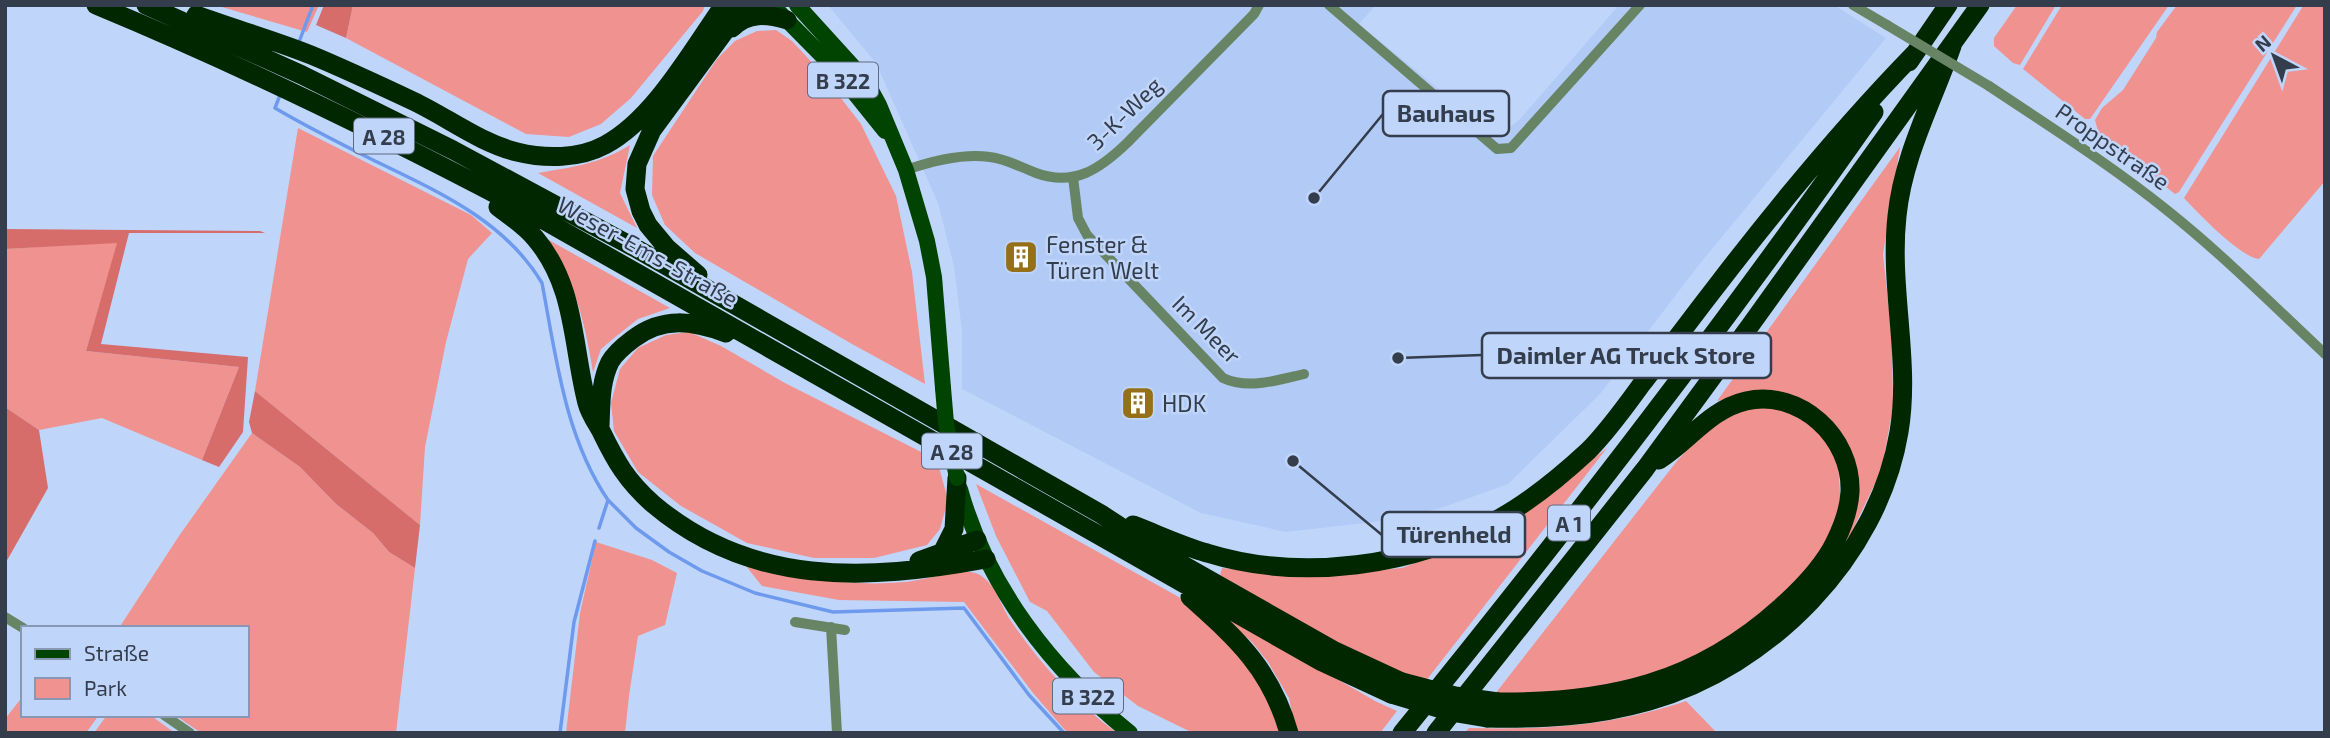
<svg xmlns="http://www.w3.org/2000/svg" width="2330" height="738" viewBox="0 0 2330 738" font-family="'Exo 2',sans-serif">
  <rect width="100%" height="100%" fill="#c0d5fa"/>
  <path fill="#b2caf6" d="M828,5h548l-17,19 131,107 8,3 7,-2 16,-14 98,-113h215l52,33 -188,228 -98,128 -92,90 -67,24 -67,14 -88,10 -85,-19 -239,-124v-58l-8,-65 -16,-63 -62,-140z"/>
  <path fill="#f0928f" d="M215,5h104l-12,27z
    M353,5h352l-2,6 -72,87 -30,26 -32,13 -43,-3 -180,-96z
    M2017,5h39l-36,60 -7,-2 -19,-17v-8z
    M2062,5h107l-79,114h-5l-62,-50z
    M2177,5h120l-118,187 -4,2 -76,-59 -4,-15 7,-12 21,-18 33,-52 1,-6z
    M2325,5v176l-66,78c-19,-2 -61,-46 -75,-61l119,-192z
    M776,30l16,11 27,29 42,54 35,72 16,76 13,112 -73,-40 -157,-91 -30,-28 -13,-30 1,-39 64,-97 18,-18 22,-10z
    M298,128l173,87 21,18 -24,26 -22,83 -21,105 -5,78 -165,-134z
    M630,145l-10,48 17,35 -99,-55c35,-6 61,-9 92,-28z
    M1900,147l-17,107 9,84 1,68 -11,63 -36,75 6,-33 -17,-84 -73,-36 -45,10z
    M547,239l123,69 -32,11 -24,19 -13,11 -8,23c-8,-50 -18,-90 -46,-133z
    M118,242l-32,109 153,16 -37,93 -100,-42 -63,12 -34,-23v-158z
    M689,332l32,14 64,37 152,77 11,40 -8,29 -13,16 -53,13h-60l-67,-15 -66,-37 -43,-34 -24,-41 -3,-28 9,-34 18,-21 28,-13z
    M1756,406l36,4 33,25 13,28 3,44 -19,44 -34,40 -79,62 -70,26 -72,14 -72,1 182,-233 25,-28 22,-17z
    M252,433l48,34 36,37 37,29 16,19 26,16 -19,165h-195l-26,-18h72v-87h-128l60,-92z
    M1607,448l-182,234 -79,-33 -126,-74 2,-7 90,8 90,-8 94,-35z
    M976,484l201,112 31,22 28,28 36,55 9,32h-88l-55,-27 -44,-34 -47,-61 -17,-9 -34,-66z
    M596,542l56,18 25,13 -12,52 -27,11 -9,60 -4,37h-59l14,-120z
    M746,566c53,12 105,21 159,16 17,-1 59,-15 73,-8 18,9 22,31 33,47 28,42 65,82 106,112h-49l-3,-3 -32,-37 -69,-91 -125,-2 -77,-14z
    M1211,607l166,95 20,9 -17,22h-84l-7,-35 -21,-36 -16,-20z
    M23,696v19h76l-13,18h-81v-14z
    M1686,701l31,32h-253l5,-5c78,2 142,-2 217,-27z
    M107,715h43l25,18h-81z"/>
  <path fill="#d66d6b" d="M324,5h29l-7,33 -30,-13z
    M5,229l255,2 5,2h-136l-28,111 147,13 -5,75 -24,35 -17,-7 37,-93 -153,-16 31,-108 -112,6z
    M255,391l165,134 -5,43 -26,-16 -16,-19 -37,-29 -36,-37 -48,-34 -3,-11z
    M5,407l34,23 9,58 -43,76z"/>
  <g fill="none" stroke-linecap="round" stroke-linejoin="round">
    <path stroke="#6e9aed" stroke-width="3.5" d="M299,42l14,-37
      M280,95l-5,13c32,19 66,36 100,53 64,31 130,60 167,122 14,74 23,154 66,217l-9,28
      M608,500l28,28 33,24 33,19 53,22 78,19 131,-4 65,87 35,38
      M560,733l14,-111 21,-81"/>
    <path stroke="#678564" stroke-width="10" d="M1329,5l168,144 14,-1 129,-143
      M1853,5l34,20
      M1989,86c60,40 122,79 179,125 55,44 105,94 157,143
      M906,170c26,-9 56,-17 84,-13 17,2 30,10 46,16 38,14 64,-4 91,-30l127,-129 5,-9
      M1073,177l5,41 9,17 136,143c25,12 55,2 81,-4
      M5,617l18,11
      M795,622l50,8
      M831,627l6,106
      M164,715l26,18"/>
    <path stroke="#014300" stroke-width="16" d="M772,5l64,65 49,61
      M797,5l69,76 13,24 27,65 21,71 7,36 9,111
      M960,489c27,98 92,181 170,244"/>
    <path stroke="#012700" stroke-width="19" d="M96,5c147,61 290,131 430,205l796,452 69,32
      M146,5l156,70 151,75 184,99 464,265 52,34 180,102 69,32
      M196,15c38,14 78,25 115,40 34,14 68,30 102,46 34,16 67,42 104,51 28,7 62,7 88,-7 49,-26 87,-95 119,-140
      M732,28c16,-16 35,-14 55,-8
      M1909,62l39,-57
      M498,207c13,10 26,18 37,31 41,48 37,107 52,165 3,11 9,19 14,28 15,31 26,50 52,73 98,83 214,77 333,55
      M698,275l-31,-27 -19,-23 -7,-14 -6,-22 2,-25 15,-34 92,-125
      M600,426c1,-21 0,-44 10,-64 5,-9 15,-17 23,-23 30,-23 60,-18 93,-6
      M1133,525c24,9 49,21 74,28 94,29 208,14 293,-35 32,-18 61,-42 88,-67 20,-20 37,-44 53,-66 25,-32 49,-65 74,-97 62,-81 128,-161 199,-234
      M942,553l12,-24 3,-51
      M919,561l58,-21
      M1190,597c47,42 81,72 99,136
      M1498,702c110,1 199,-19 283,-95 20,-18 42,-40 54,-65 8,-16 14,-32 15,-50 2,-55 -50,-103 -104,-91 -36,8 -58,41 -87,59
      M1487,718c58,1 105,-1 162,-17 120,-34 229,-143 250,-269 12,-71 -10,-143 -2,-216 6,-60 35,-113 55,-170
      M1402,733c164,-202 323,-408 472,-621
      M1436,733l209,-264 107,-146 228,-318"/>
    <path stroke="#678564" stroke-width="10" d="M1887,25l102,61"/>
    <path stroke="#014300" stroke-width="16" d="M943,388l3,35 11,55"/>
    <path stroke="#012700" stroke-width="19" d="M1402,682l53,14 43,6
      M1391,694l60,18 36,6"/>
  </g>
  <defs>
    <g id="building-square" transform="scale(1.75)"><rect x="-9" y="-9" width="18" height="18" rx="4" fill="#966f19" stroke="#c0d5fa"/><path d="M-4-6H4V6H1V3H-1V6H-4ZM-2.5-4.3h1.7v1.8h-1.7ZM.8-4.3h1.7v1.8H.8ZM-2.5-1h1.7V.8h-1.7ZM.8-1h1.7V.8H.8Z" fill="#fff"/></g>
  </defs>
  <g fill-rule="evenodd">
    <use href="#building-square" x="1021" y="257"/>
    <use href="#building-square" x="1138" y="403"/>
  </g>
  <g text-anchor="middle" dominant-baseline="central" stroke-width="5" stroke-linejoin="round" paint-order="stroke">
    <g fill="#c0d5fa" stroke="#5e6b80" stroke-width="2">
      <rect x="808" y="62.5" width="70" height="35" rx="5"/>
      <rect x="354" y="118.5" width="60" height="35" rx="5"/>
      <rect x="922" y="433.5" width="60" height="35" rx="5"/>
      <rect x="1548" y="505.5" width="42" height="35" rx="5"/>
      <rect x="1053" y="678.5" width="70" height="35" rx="5"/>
    </g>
    <g font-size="21" font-weight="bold" fill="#343d4c">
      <text x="843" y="80">B 322</text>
      <text x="384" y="136">A 28</text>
      <text x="952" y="451">A 28</text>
      <text x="1569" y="523">A 1</text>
      <text x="1088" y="696">B 322</text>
    </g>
    <g font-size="23" fill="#343d4c" stroke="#c0d5fa">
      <text transform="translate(1124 113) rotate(-44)">3-K-Weg</text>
      <text transform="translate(2113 146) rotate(35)">Proppstraße</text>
      <text transform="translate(648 251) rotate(29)">Weser-Ems-Straße</text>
      <text transform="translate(1207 329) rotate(45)">Im Meer</text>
    </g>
    <g font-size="23" fill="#343d4c" stroke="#c0d5fa" text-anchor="start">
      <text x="1046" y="244">Fenster &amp;<tspan x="1046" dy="26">Türen Welt</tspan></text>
      <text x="1162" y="403">HDK</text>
    </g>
  </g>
  <path fill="none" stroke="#343d4c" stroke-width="2.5" d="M1314 198L1383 114M1398 358L1482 355M1293 461L1382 535"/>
  <g fill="#343d4c" stroke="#c0d5fa" stroke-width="2.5">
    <circle cx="1314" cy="198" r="7"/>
    <circle cx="1398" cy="358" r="7"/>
    <circle cx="1293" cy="461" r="7"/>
  </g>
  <g fill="#c0d5fa" stroke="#343d4c" stroke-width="2.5">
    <rect x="1383" y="91" width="126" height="45" rx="7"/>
    <rect x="1482" y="333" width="289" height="45" rx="7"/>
    <rect x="1382" y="512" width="143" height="45" rx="7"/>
  </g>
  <g font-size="24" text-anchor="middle" font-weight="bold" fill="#343d4c">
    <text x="1446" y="122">Bauhaus</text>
    <text x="1626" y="364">Daimler AG Truck Store</text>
    <text x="1454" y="543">Türenheld</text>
  </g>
  <rect width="2330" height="738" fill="none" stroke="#343d4c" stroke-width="14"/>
  <rect x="21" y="626" width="228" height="91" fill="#c0d5fa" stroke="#8898b4" stroke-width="2"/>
  <rect x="35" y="649" width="35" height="10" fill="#014300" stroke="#8898b4" stroke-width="2"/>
  <text x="84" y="661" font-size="21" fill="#343d4c">Straße</text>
  <rect x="35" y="678" width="35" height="21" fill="#f0928f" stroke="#8898b4" stroke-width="2"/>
  <text x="84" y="696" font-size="21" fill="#343d4c">Park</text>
  <g transform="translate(2274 56) rotate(319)" stroke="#c0d5fa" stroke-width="5" paint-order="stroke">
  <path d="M0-5L12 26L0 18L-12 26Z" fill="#343d4c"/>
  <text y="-10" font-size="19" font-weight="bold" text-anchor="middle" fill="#343d4c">N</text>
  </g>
</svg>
